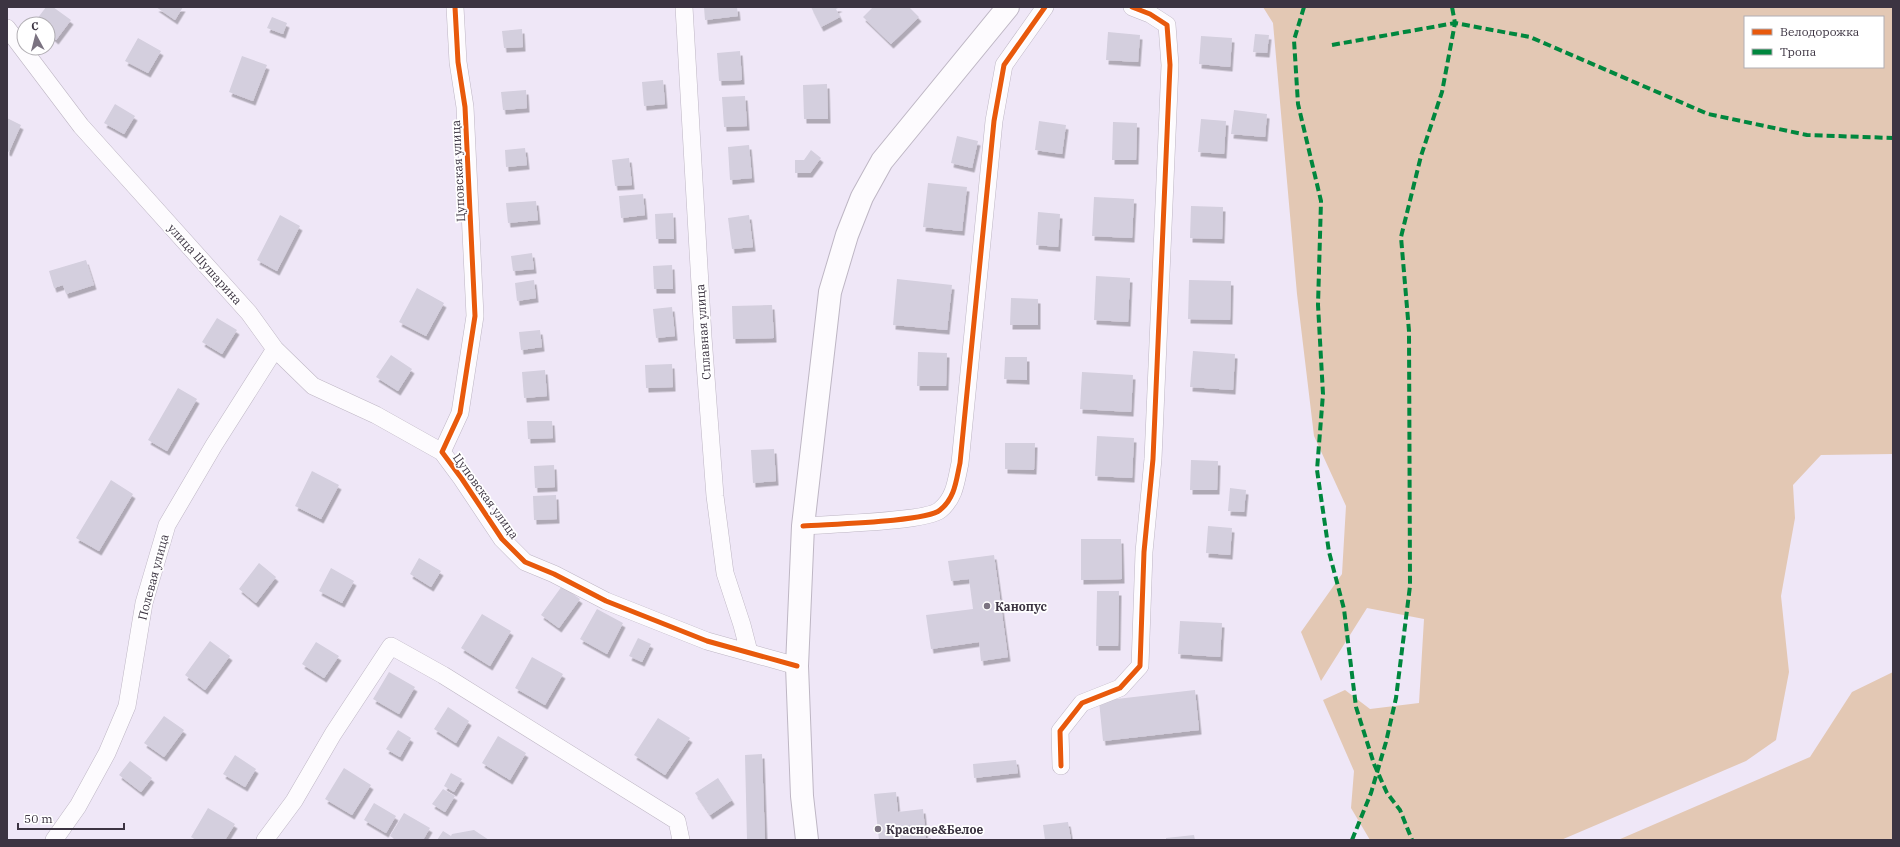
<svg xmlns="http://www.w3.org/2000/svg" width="1900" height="847" viewBox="0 0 1900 847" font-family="'IBM Plex Serif',serif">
  <defs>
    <filter id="shadow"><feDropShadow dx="2.5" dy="4.5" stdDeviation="0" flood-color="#0004"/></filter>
  </defs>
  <rect width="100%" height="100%" fill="#efe7f7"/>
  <path fill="#e3c8b4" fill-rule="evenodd" d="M1263,7h630v447l-72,1 -28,30 2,33 -14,78 8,76 -13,68 -30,21 -185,79h-191l-19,-32 3,-37 -31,-71 22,-10 25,19 49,-6 5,-84 -57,-11 -46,73 -20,-49 41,-58 4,-68 -32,-70 -17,-142 -24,-271zM1745,17h138v50h-138z
    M1893,672v168h-275l192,-83 42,-65z"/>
  <path fill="#d4cfde" filter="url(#shadow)" d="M46,7h7l18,13 -15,20 -8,-7v-9l-14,-1z
    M156,7h27l-8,13z
    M704,7h33l1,9 -33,4z
    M811,7h29l-4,2 4,8 -19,10z
    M873,7h36l10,10 -28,27 -28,-27z
    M272,17l15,6 -4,11 -16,-6z
    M522,29l1,18 -19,1 -2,-17z
    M1108,32l32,3 -2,27 -32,-2z
    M1255,34l14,1 -2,18 -14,-1z
    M1201,36l31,2 -2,29 -31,-3z
    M138,38l23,13 -13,22 -23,-12z
    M740,51l2,29 -23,1 -2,-28z
    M242,56l25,9 -14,36 -24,-9z
    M663,80l2,24 -21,2 -2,-24z
    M827,84l1,35h-24l-1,-34z
    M526,90l1,18 -24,2 -2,-18z
    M745,96l2,30 -23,1 -2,-30z
    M115,104l20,12 -11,18 -20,-11z
    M1234,110l33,4 -2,23 -34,-3z
    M7,118l14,7 -12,27 -2,-1z
    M1201,119l25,2 -2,33 -26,-2z
    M1039,121l27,4 -4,29 -27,-4z
    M1113,122l24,1 -1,37h-24z
    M957,136l21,5 -6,27 -21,-5z
    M749,145l3,33 -22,2 -2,-33z
    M525,148l2,17 -21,2 -1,-17z
    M811,150l10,8 -11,15h-15v-13h9z
    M629,158l3,27 -17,1 -3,-26z
    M928,183l39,4 -5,44 -39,-4z
    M643,194l2,21 -24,3 -2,-22z
    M1094,197l40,2 -2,39 -40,-2z
    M536,201l2,19 -30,3 -2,-20z
    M1191,206l32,1 -1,32 -32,-1z
    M1038,212l22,2 -2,33 -22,-2z
    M673,213l1,26h-18l-1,-25z
    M280,215l20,11 -23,45 -20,-11z
    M749,215l4,32 -21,2 -4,-31z
    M532,253l2,16 -21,2 -2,-15z
    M86,260l8,25 -28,9 -3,-9 -9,3 -5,-17z
    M672,265l1,24h-19l-1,-23z
    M1096,276l34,2 -2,44 -34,-2z
    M897,279l55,6 -5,45 -54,-5z
    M534,280l2,18 -19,3 -2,-18z
    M1189,280l42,1 -1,39 -42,-1z
    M417,288l27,15 -18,33 -27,-14z
    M1011,298l27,1v26h-28z
    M772,305l2,33 -41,1 -1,-33z
    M672,307l3,29 -19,2 -3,-29z
    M217,318l20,12 -15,24 -20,-12z
    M540,330l2,17 -21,3 -2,-18z
    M1193,351l42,3 -2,36 -43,-3z
    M918,352l29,1 -1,33h-29z
    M391,355l21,14 -14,22 -22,-14z
    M1005,357h22v23l-23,-1z
    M672,364l1,23 -27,1 -1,-23z
    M545,370l2,26 -23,2 -2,-26z
    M1082,372l51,3 -2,37 -51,-3z
    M178,388l19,11 -30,52 -19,-11z
    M527,421h25l1,17 -25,1z
    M1097,436l37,2 -2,40 -37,-2z
    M1005,443h30l-1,27 -29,-1z
    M774,449l2,32 -23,2 -2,-33z
    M1191,460l27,1 -1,29h-27z
    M554,465l1,22 -20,1 -1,-22z
    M312,471l27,14 -18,34 -26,-13z
    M111,480l22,14 -34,57 -23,-13z
    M1230,488l16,2 -2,22 -16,-1z
    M556,495l1,24 -23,1 -1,-24z
    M1208,526l24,2 -2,27 -24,-2z
    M1081,539h40l1,40 -41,1z
    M994,555l14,102 -27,4 -2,-19 -48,7 -5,-34 47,-6 -4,-30 -18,2 -3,-20z
    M419,558l22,13 -10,16 -21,-13z
    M259,563l17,14 -20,26 -17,-14z
    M331,568l23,13 -12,22 -23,-12z
    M562,586l18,13 -21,29 -18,-13z
    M1097,591h22l-1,55h-22z
    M597,609l26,14 -16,31 -27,-15z
    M482,614l29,17 -21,35 -29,-18z
    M1180,621l42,2 -2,34 -42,-3z
    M638,638l13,6 -9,18 -13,-6z
    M210,641l20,15 -25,34 -20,-15z
    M316,642l23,14 -15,22 -22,-14z
    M532,657l31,17 -18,31 -30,-17z
    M389,672l26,15 -16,27 -26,-15z
    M1195,690l4,40 -96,11 -4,-40z
    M448,707l21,14 -13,22 -22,-14z
    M164,716l20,14 -20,27 -20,-14z
    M658,718l32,20 -25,37 -31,-20z
    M398,730l13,8 -11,19 -14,-8z
    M498,736l28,17 -16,27 -28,-17z
    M762,754l3,86h-18l-2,-85z
    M235,755l21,14 -11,18 -22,-13z
    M1016,760l2,13 -44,5 -1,-14z
    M130,761l22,17 -11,14 -22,-17z
    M344,768l27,17 -19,30 -27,-16z
    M451,773l11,6 -8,13 -10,-6z
    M718,778l14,22 -22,15 -15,-22z
    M443,789l12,7 -10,16 -13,-8z
    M896,792l2,20 25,-3 3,29h5v2h-52l-5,-46z
    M374,803l22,13 -10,17 -22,-13z
    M208,808l27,16 -10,16h-29l-5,-3z
    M404,813l26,15 -7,12h-27l-6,-4z
    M1068,822l3,18h-26l-2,-15z
    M474,830l15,10h-52l6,-9 8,5 1,-2z
    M1194,835l1,5h-29v-2z"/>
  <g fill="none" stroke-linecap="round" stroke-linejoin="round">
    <g stroke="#beb6c4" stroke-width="18">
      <path id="street" d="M455,7l3,55 7,45 10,209 -15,97 -18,39 20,27 40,60 23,23 29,12 52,27 101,40 90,25
        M684,7l19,330 12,159 10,77 17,52 7,27
        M7,28l74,98 168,187 26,36 38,37 63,29 66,37
        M803,526c24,-2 123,-4 137,-16 15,-12 16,-29 20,-47l34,-342 10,-56 41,-58
        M1061,766l-1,-35 22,-28 38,-15 20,-22 4,-114 9,-93 17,-394 -3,-40 -17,-11 -18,-7
        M54,840l24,-34 29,-53 20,-47 17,-103 23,-78 47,-80 61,-96
        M265,840l29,-39 39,-67 58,-88 52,29 234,146 4,19"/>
    </g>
    <g stroke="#beb6c4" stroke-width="24">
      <path id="secondary" d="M807,840l-5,-44 -5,-130 6,-140 27,-234 17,-57 15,-38 20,-36 126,-154"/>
    </g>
    <use href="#street" stroke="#fdfbfe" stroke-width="17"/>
    <use href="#secondary" stroke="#fdfbfe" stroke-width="22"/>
    <path stroke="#00873e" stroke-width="4" stroke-dasharray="8 4" stroke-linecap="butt" d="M1304,7l-10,33 4,64 23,97 -3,104 5,89 -6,76 12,82 15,57 12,98 18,57 13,29 13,17 12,30
      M1332,45l123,-22 75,14 178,77 99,21 86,3
      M1352,840l19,-47 15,-51 10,-44 14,-112 -1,-255 -8,-94 20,-81 21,-64 13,-69 -3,-16"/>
    <g stroke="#fff" stroke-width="8">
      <path id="cycleway" d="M455,7l3,55 7,45 10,209 -15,97 -18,39 20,27 40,60 23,23 29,12 52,27 101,40 90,25
        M803,526c24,-2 123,-4 137,-16 15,-12 16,-29 20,-47l34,-342 10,-56 41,-58
        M1061,766l-1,-35 22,-28 38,-15 20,-22 4,-114 9,-93 17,-394 -3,-40 -17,-11 -18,-7"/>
    </g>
    <use href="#cycleway" stroke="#e8590c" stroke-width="5"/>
  </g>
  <g fill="#7b7381" stroke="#fff" stroke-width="1.5">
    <circle cx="987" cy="606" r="4"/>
    <circle cx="878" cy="829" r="4"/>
  </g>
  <g text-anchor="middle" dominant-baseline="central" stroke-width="3.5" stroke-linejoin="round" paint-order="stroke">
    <g font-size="12" fill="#3c3442" stroke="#fff">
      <text transform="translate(458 171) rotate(-93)">Цуповская улица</text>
      <text transform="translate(205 264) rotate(48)">улица Шушарина</text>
      <text transform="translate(703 332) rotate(-94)">Сплавная улица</text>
      <text transform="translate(486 496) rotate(54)">Цуповская улица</text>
      <text transform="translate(153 577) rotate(-75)">Полевая улица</text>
    </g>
    <g font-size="12" font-weight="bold" fill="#3c3442" stroke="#fff" text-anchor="start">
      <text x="995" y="606">Канопус</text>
      <text x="886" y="829">Красное&amp;Белое</text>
    </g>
  </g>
  <rect width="1900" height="847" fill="none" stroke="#3c3442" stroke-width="16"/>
  <rect x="1744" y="16" width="140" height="52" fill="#ffffff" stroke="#b1aeb3"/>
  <rect x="1752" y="29" width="20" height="6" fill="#e8590c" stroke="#b1aeb3"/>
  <text x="1780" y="36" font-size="12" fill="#3c3442">Велодорожка</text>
  <rect x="1752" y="49" width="20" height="6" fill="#00873e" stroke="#b1aeb3"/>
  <text x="1780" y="56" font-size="12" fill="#3c3442">Тропа</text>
  <g transform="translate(36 36) rotate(353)"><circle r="19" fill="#ffffff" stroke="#b1aeb3"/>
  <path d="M0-3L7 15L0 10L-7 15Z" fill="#7b7381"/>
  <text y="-6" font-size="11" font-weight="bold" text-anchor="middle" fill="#3c3442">С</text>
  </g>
  <path d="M18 823v6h106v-6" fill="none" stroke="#3c3442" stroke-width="2"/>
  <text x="24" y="823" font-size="12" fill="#3c3442" stroke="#ffffff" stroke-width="3" paint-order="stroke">50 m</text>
</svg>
